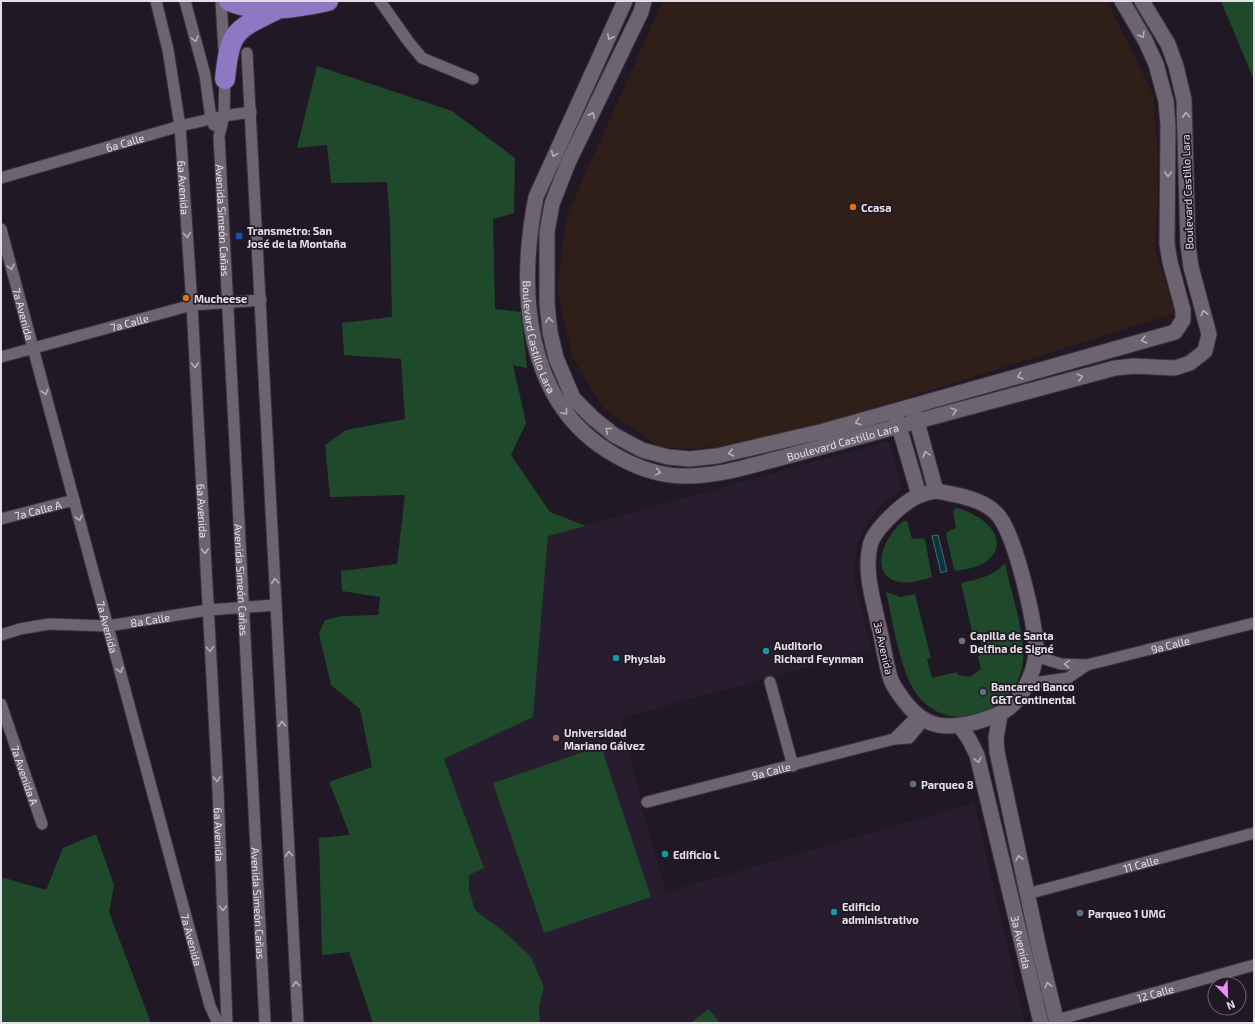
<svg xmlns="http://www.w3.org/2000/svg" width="1255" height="1024" viewBox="0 0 1255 1024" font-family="'Exo 2',sans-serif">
  <rect width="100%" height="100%" fill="#201925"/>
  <path fill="#301e19" d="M663,1h444l46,94 6,71 -4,83 21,64 -331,104 -115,30 -69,1 -58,-40 -30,-50 -16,-68 10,-75z"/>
  <path fill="#281d2f" d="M888,441l14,47 -19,15 -16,20 -10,22 -2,16v21l16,68 -250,68 23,97 22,77 308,-89 51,220h-485l-1,-16 5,-20 -13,-30 -24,-23 -32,-24 -6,-20 -1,-15 16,-6 -40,-110 89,-42 15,-181z"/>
  <path fill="#1e492a" d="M1221,1h33v79z
    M317,66l135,45 63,47 -1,55 -21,6 2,90 26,3 6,56 -14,-3 13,58 -15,32 39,57 36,14 -38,10 -15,181 -89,42 40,109 -15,7v15l6,20 32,24 24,23 13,30 -5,20 1,16h-167l-24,-71 -27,3 -3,-117 31,-3 -21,-53 43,-15 -12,-58 -29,-24 -12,-51 6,-14 17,-4 36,-1 2,-18 -38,-6 -1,-20 56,-7 8,-69 -75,2 -5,-52 21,-15 59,-11 -4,-60 -57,-4 -2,-32 50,-6 -2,-94 -3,-41 -56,1 -4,-38 -30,3z
    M956,508c20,3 56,28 34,50 -8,9 -23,11 -34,13l-2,-2 -8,-34 1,-3 9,-4 -3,-17z
    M904,521h3l5,18 10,-1 3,2 7,37c-10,3 -23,7 -33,5 -33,-7 -13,-49 5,-61z
    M1005,563c5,25 21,73 18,98 -5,51 -71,77 -105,35 -18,-23 -25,-75 -32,-104l15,5 14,-3 16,64 -4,1 5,19 25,-6 1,3 12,2 11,-8 -3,-13 5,-2 -3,-15 -6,1 -13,-57c17,-4 32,-6 44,-20z
    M601,746l50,151 -107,36 -51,-150z
    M96,834l18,51 -5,27 42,111h-150v-146l45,13 17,-42z
    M709,1009l11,14h-30z"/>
  <path fill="#08363f" stroke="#4a6971" d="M938,535l9,36 -6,2 -9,-37z"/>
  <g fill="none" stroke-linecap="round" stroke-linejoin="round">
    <g stroke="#3a343e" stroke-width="13">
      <g id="street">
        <path id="s1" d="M156,1l12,49 12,76 12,179 26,485 9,233"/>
        <path d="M185,1l20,74 6,44 3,6"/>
        <path d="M221,1l3,49"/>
        <path d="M380,1l28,40 14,17 51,21"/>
        <path d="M247,53l51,970"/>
        <path id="s2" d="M225,73l-1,43 -5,20 46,887"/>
        <path id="s3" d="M1,178l179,-52 44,-10 27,-4"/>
        <path id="s4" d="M1,229l209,777 8,17"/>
        <path id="s5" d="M1,357l191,-52 69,-5"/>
        <path id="s6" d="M1,519l73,-19"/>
        <path id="s7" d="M1,635l19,-6 29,-5 59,2 100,-16 68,-5"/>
        <path id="s8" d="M1035,656l26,8 26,1 167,-42"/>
        <path d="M770,682l23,84"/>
        <path d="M1027,684l41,-6 19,-13"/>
        <path id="s9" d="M1,704l41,120"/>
        <path d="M894,739l23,-23"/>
        <path id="s10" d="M647,802l247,-63 15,-1 15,-18"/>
        <path id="s11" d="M1027,894l227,-61"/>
        <path id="s12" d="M1057,1020l197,-55"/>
      </g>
    </g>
    <g stroke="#3a343e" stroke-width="17">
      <g id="secondary">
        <path id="s13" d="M625,1l-89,196c-18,91 -13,205 77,257 20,12 44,21 68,22 32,1 62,-8 92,-16l342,-92 19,-2 41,2 15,-5 15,-12 4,-17 -18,-67 -3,-22 -4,-145 -8,-34 -8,-22 -26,-43"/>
        <path d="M644,1l-3,11 -73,151 -16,41 -5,28v72l3,28 6,26 17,40 20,20 21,17 28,15 26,7 22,2 27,-3 107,-25 351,-99 8,-12v-10l-13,-48 -3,-18 1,-118 -2,-25 -10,-37 -11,-24 -23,-39"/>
        <path d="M914,411l22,80"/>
        <path d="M896,416l23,79"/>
        <path d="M936,491c20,4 45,7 60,22 19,18 39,109 40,135 0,16 -5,30 -13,43 -11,20 -26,25 -47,31 -30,8 -51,6 -71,-20 -5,-7 -11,-14 -14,-22 -6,-18 -8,-39 -13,-57 -5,-24 -14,-52 -8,-77 3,-16 35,-46 51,-51 5,-2 10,-3 15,-4z"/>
        <path d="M1000,715l-4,23 1,14 43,201 17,70"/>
        <path id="s14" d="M960,726l9,13 8,16 64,268"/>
      </g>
    </g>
    <g stroke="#3a343e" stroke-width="22">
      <path id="highway" d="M229,1c31,13 67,7 99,0
        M225,79c5,-49 10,-49 53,-70"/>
    </g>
    <use href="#street" stroke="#6d6472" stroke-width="11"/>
    <use href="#secondary" stroke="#6d6472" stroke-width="15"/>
    <use href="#highway" stroke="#8e78c4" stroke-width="20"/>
  </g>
  <defs><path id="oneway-chevron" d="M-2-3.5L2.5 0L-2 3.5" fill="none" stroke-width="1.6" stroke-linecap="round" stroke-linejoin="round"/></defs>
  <g stroke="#b4aeb8">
    <use href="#oneway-chevron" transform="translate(1142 35) rotate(60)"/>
    <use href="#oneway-chevron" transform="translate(610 37) rotate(116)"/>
    <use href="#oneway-chevron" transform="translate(195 39) rotate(75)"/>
    <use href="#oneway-chevron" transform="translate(592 115) rotate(-64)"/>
    <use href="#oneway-chevron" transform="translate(1186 115) rotate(-93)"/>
    <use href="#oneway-chevron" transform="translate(554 154) rotate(114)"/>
    <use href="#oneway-chevron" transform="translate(1168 174) rotate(90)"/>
    <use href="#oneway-chevron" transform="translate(187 235) rotate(86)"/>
    <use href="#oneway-chevron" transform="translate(11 267) rotate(75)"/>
    <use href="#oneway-chevron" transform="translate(1204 313) rotate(-104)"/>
    <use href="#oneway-chevron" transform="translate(549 320) rotate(-95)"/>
    <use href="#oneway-chevron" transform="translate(1144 340) rotate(166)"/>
    <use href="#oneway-chevron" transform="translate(195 365) rotate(87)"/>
    <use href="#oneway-chevron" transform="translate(1020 376) rotate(164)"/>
    <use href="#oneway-chevron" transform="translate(1080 377) rotate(-15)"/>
    <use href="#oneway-chevron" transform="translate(45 392) rotate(75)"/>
    <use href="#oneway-chevron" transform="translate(954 411) rotate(-15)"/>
    <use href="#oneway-chevron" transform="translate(565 412) rotate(51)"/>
    <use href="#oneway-chevron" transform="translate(858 422) rotate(164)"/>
    <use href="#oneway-chevron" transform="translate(608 430) rotate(-141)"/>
    <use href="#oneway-chevron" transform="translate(731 453) rotate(168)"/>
    <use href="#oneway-chevron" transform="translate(926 454) rotate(-106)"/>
    <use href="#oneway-chevron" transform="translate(658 472) rotate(10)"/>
    <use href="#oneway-chevron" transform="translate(79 518) rotate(75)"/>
    <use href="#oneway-chevron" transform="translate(205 551) rotate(87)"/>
    <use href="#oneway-chevron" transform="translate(275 581) rotate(-93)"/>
    <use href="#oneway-chevron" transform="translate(210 649) rotate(87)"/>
    <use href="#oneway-chevron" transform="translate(1067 664) rotate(-176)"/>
    <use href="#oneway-chevron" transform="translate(120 670) rotate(75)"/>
    <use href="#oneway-chevron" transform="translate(282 724) rotate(-93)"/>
    <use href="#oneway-chevron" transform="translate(978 760) rotate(76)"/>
    <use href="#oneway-chevron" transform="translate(217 779) rotate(87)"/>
    <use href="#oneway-chevron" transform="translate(289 854) rotate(-93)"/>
    <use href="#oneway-chevron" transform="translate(1019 858) rotate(-102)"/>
    <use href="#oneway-chevron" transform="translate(223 908) rotate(88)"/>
    <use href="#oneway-chevron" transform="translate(296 984) rotate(-93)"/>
    <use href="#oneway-chevron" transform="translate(1048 985) rotate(-104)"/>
  </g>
  <g fill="#e8710a" stroke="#201925" stroke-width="1.5">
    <circle cx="853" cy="207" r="4"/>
    <circle cx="186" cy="298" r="4"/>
  </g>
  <rect fill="#1a4fb4" stroke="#201925" stroke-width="1.5" x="235" y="232" width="8" height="8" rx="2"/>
  <circle fill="#6b7280" stroke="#201925" stroke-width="1.5" cx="962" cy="641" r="4"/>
  <g fill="#0f9aa8" stroke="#201925" stroke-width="1.5">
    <circle cx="766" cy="651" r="4"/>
    <circle cx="616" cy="658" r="4"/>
    <circle cx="665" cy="854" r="4"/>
    <circle cx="834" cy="912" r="4"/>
  </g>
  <g fill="#5c6f8a" stroke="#201925" stroke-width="1.5">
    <circle cx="983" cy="692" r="4"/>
    <circle cx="913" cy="784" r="4"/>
    <circle cx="1080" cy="913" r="4"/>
  </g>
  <circle fill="#8d6e63" stroke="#201925" stroke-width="1.5" cx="556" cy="738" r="4"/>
  <g text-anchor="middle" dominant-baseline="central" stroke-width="3.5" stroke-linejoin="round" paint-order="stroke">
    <g font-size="11" fill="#e4dfe7" stroke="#201925">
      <text stroke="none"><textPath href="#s3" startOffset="129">6a Calle</textPath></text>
      <text stroke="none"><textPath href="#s1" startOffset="189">6a Avenida</textPath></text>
      <text transform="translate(1187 192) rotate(-92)">Boulevard Castillo Lara</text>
      <text stroke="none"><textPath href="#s2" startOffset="148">Avenida Simeón Cañas</textPath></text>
      <text stroke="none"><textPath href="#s4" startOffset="88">7a Avenida</textPath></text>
      <text stroke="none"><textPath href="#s5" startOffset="133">7a Calle</textPath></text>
      <text stroke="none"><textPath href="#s13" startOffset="357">Boulevard Castillo Lara</textPath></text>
      <text stroke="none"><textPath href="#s13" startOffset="740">Boulevard Castillo Lara</textPath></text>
      <text stroke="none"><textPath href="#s6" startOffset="38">7a Calle A</textPath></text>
      <text stroke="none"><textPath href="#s1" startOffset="513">6a Avenida</textPath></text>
      <text stroke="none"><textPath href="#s2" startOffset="508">Avenida Simeón Cañas</textPath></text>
      <text stroke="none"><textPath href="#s7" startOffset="151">8a Calle</textPath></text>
      <text stroke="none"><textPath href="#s4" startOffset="412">7a Avenida</textPath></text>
      <text stroke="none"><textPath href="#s8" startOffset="139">9a Calle</textPath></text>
      <text transform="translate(884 648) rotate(77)">3a Avenida</text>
      <text stroke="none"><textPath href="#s10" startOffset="128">9a Calle</textPath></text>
      <text stroke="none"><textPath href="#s9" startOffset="75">7a Avenida A</textPath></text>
      <text stroke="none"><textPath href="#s1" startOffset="837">6a Avenida</textPath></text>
      <text stroke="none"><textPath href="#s11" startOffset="118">11 Calle</textPath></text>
      <text stroke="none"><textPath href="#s2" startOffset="832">Avenida Simeón Cañas</textPath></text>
      <text stroke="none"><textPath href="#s4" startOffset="736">7a Avenida</textPath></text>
      <text stroke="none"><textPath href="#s14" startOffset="226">3a Avenida</textPath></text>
      <text stroke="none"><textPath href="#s12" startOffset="102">12 Calle</textPath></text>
    </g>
    <g font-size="11" font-weight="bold" fill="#e4dfe7" stroke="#201925" text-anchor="start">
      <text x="861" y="207">Ccasa</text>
      <text x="247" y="230">Transmetro: San<tspan x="247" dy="13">José de la Montaña</tspan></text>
      <text x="194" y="298">Mucheese</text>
      <text x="970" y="635">Capilla de Santa<tspan x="970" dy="13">Delfina de Signé</tspan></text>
      <text x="774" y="645">Auditorio<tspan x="774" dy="13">Richard Feynman</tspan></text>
      <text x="624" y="658">Physlab</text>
      <text x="991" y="686">Bancared Banco<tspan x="991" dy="13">G&amp;T Continental</tspan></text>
      <text x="564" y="732">Universidad<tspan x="564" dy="13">Mariano Gálvez</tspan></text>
      <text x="921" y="784">Parqueo 8</text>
      <text x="673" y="854">Edificio L</text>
      <text x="842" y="906">Edificio<tspan x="842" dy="13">administrativo</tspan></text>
      <text x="1088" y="913">Parqueo 1 UMG</text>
    </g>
  </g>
  <rect width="1255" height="1024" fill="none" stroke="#e4dfe7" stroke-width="4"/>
  <g transform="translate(1227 996) rotate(157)"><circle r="19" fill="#201925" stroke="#6e6873"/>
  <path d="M0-3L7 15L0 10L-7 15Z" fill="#eb8dfc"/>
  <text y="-6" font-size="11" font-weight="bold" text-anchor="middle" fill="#e4dfe7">N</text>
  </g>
</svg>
